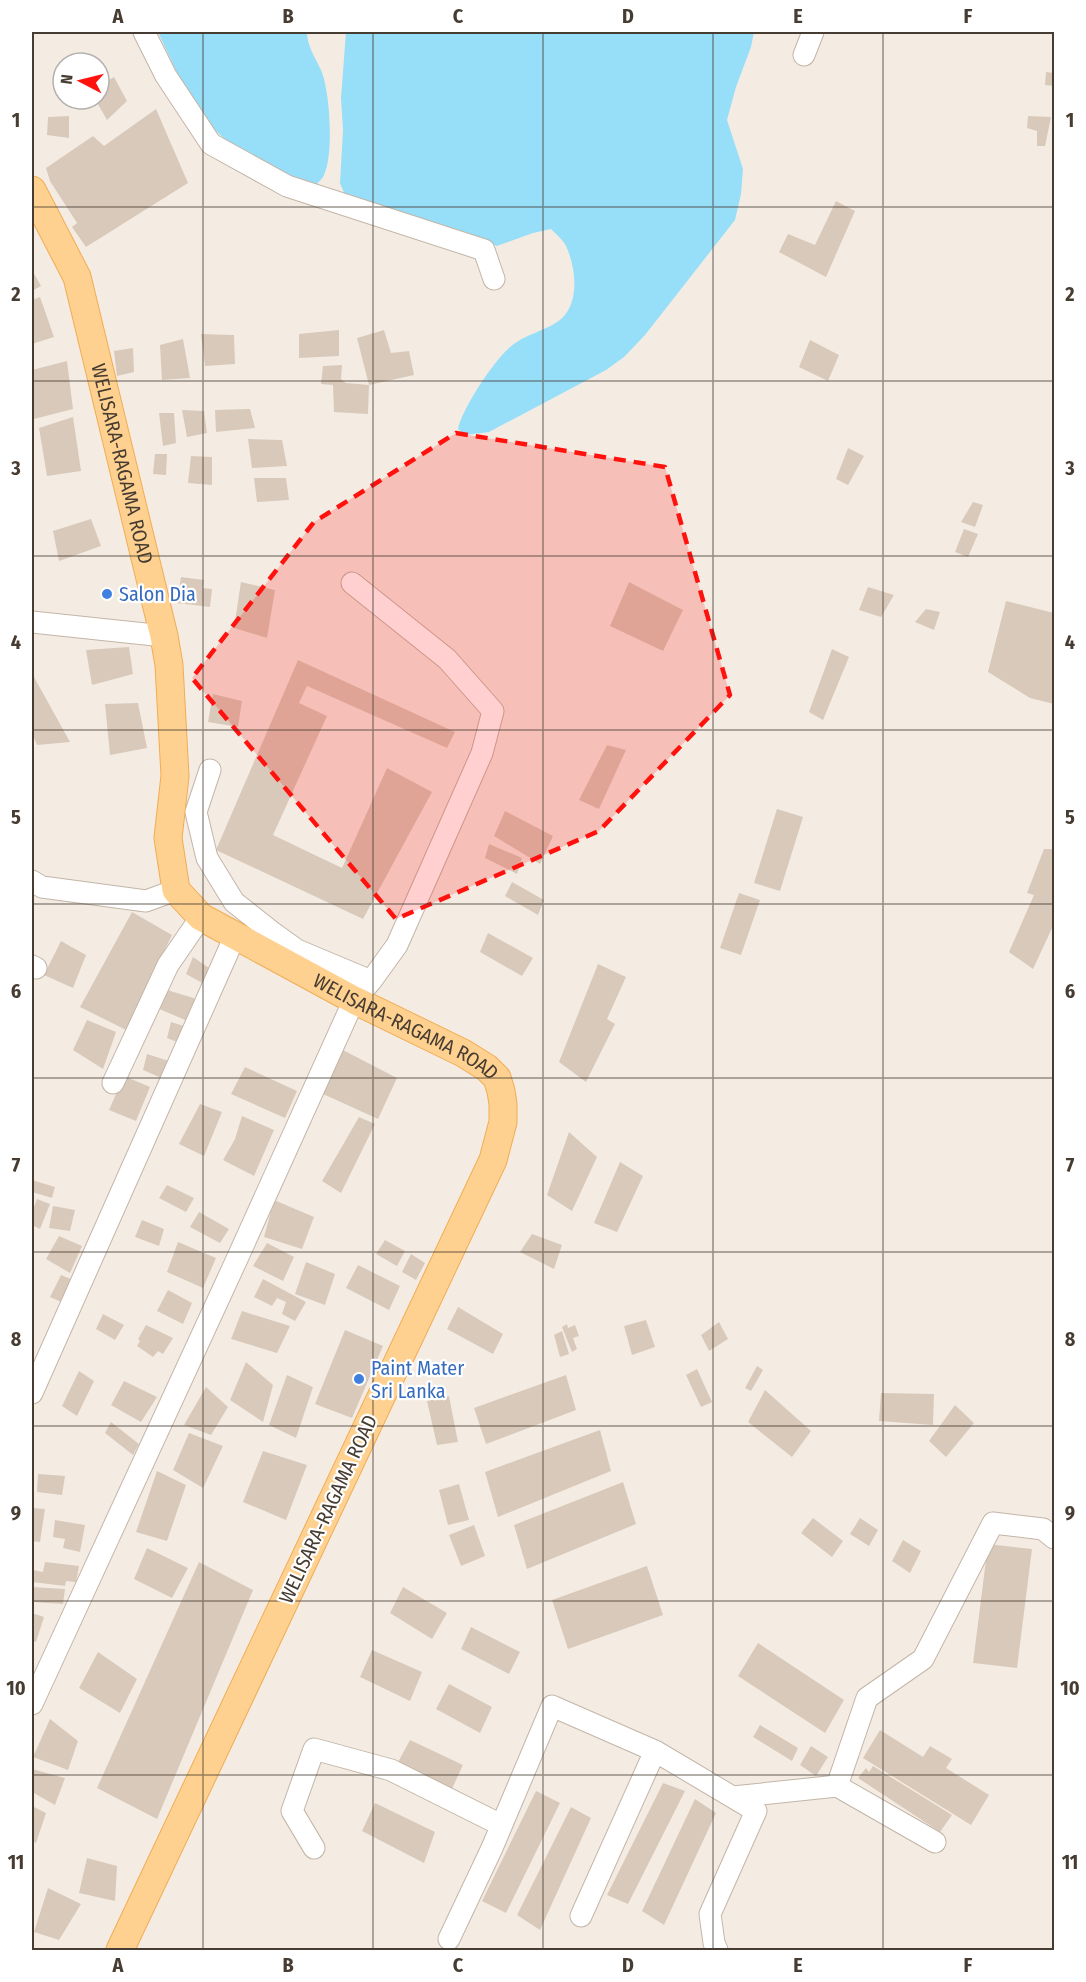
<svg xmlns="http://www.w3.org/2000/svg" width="1086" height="1982" viewBox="0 0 1086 1982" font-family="'Fira Sans Condensed',sans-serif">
  <rect width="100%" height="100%" fill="#f4ece3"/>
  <path fill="#97def8" d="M158,32h149c0,14 8,25 14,38 9,21 13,84 3,105 -1,3 -6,7 -8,11l-14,-1 -56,-26 -31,-29 -37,-55z
    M346,32h408l-3,15 -15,40 -9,33 16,49 -2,25 -6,26 -90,115 -21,22 -18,13 -117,62 -24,3 -7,-6c4,-20 35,-67 51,-81 15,-14 40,-18 52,-29 19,-17 15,-51 5,-73 -3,-6 -10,-12 -15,-17l-18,4 -36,13 -150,-46 -7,-17 3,-53 -2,-32z"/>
  <path fill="#d9c9ba" d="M1046,72l8,1v13l-9,-1z
    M114,77l13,24 -20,19 -12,-21h4v-13z
    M156,109l32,74 -102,64 -14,-20 5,-4 -27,-42 -4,-13 47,-32 11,10z
    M69,116v22l-22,-3 1,-18z
    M1028,116l23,1 -6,29h-8v-15l-10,-3z
    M836,201l19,10 -29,66 -47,-25 9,-18 27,11z
    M32,270l9,16 -9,5z
    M40,297l14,40 -22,7v-44z
    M339,330v26l-40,2v-24z
    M384,330l7,23 18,-2 5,24 -45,10 -12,-47z
    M201,334l33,1 1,29 -30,2z
    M183,339l7,39 -28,2 -2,-35z
    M810,340l29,15 -11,26 -29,-14z
    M133,348l1,24 -17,4 -3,-25z
    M67,361l6,48 -39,10 -2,-11v-38z
    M342,365l-1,14 5,4 23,2 -1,29 -34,-2 -1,-27 -12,-1 2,-18z
    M250,409l5,19 -39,4 -1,-22z
    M182,410l22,1 3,22 -20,4z
    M159,413h15l2,30 -13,3z
    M73,417l8,54 -34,5 -8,-48z
    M248,439l34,1 5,26 -35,2z
    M848,448l16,8 -16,29 -12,-6z
    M155,454h12l-1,21 -13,-1z
    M191,456l21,1v28l-24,-2z
    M254,478h32l3,22 -32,2z
    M973,502l10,3 -8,22 -14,-5z
    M91,519l10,27 -42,15 -6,-30z
    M964,529l14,5 -10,23 -13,-5z
    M181,577l23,3 -1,8 9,1 -2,18 -33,-4z
    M241,582l34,8 -8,48 -33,-10z
    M629,582l54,28 -20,41 -53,-25z
    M868,587l26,8 -13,22 -22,-7z
    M1006,601l48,12v91l-24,-6 -42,-26z
    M926,609l14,3 -6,18 -19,-8z
    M129,647l4,27 -41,11 -6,-35z
    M832,649l17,8 -26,63 -14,-8z
    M298,660l157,72 -8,16 -140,-62 -8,17 28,13 -54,119 69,33 45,-100 45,24 -69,127 -147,-69z
    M34,677l36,65 -33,3 -5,-12v-55z
    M213,694l29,7 -4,26 -30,-5z
    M138,703l9,45 -37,7 -5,-51z
    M607,745l19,5 -27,59 -20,-9z
    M777,809l26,8 -23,74 -26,-8z
    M505,811l48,25 -13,28 -46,-28z
    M489,844l33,14 -5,16 -32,-16z
    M1044,849h10v75l-21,45 -24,-17 25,-57 -7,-2z
    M512,882l32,18 -6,15 -33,-19z
    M739,893l21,7 -19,55 -21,-7z
    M132,912l40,23 -46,95 -46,-23z
    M488,933l45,25 -11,18 -42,-24z
    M61,941l25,14 -13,33 -29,-13z
    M193,957l19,13 -8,14 -18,-10z
    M598,964l28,13 -19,42 8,5 -29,58 -27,-20z
    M167,990l33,10 -8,23 -35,-15z
    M87,1020l29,12 -13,37 -30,-19z
    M171,1022l16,5 -5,17 -15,-6z
    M339,1048l58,30 -19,41 -55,-25z
    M147,1054l25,8 -6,18 -23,-10z
    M245,1067l52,24 -12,27 -54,-24z
    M124,1076l26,11 -14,34 -27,-11z
    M200,1104l22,8 -18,44 -25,-12z
    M242,1116l32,14 -20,46 -31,-16 12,-21z
    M359,1117l16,7 -34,69 -19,-12z
    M569,1132l28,25 -25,54 -25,-16z
    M620,1162l23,14 -26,56 -23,-9z
    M32,1180l23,7 -3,11 -20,-6z
    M167,1185l27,13 -8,14 -27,-14z
    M37,1199l13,5 -10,25 -8,-4v-13z
    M274,1200l40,17 -12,32 -38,-12z
    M53,1206l22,4 -5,21 -21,-3z
    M199,1212l30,17 -9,14 -30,-16z
    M142,1220l22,9 -5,17 -24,-9z
    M532,1234l30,11 -8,24 -34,-17z
    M59,1236l23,10 -12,27 -24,-14z
    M385,1240l20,11 -8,15 -21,-12z
    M178,1242l38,16 -13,30 -36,-16z
    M267,1243l27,14 -11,24 -30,-15z
    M411,1254l14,9 -9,17 -14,-8z
    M306,1262l29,12 -10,31 -30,-11z
    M358,1265l42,21 -11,24 -43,-22z
    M61,1275l17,7 -10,23 -18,-8z
    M263,1279l43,23 -11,19 -13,-7 4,-12 -9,-4 -5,8 -18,-9z
    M168,1290l24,13 -9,21 -26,-13z
    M458,1307l45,27 -10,20 -46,-25z
    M242,1311l48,15 -13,27 -46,-14z
    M103,1314l21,11 -9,15 -19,-11z
    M646,1320l9,27 -23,8 -8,-29z
    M719,1322l9,17 -19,12 -8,-16z
    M567,1324l1,4 7,-3 4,11 -6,2 4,11 -5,3 -10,-25z
    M146,1325l27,13 -10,16 -5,-3 -5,6 -16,-11 3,-5 -2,-2z
    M345,1330l38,16 -31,72 -37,-14z
    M562,1331l7,23 -9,3 -6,-22z
    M246,1362l27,23 -10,37 -33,-22z
    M757,1366l6,4 -12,21 -6,-3z
    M697,1369l15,33 -11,5 -15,-32z
    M79,1371l15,10 -17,35 -15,-10z
    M287,1375l26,12 -17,51 -27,-13z
    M566,1375l10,35 -90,34 -12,-36z
    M124,1381l33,16 -16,25 -30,-17z
    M206,1387l22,20 -17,28 -27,-10z
    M765,1390l46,41 -19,26 -44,-35z
    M881,1393l53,1 -1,31 -54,-4z
    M449,1396l9,46 -21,3 -10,-44z
    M955,1405l19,18 -28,34 -17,-16z
    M111,1422l28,22 -6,11 -28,-22z
    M600,1430l11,41 -113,46 -13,-45z
    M189,1433l34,13 -20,42 -30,-18z
    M263,1451l44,14 -21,55 -43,-18z
    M157,1471l29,14 -19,56 -31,-9z
    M38,1474l27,2 -3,19 -25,-3z
    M623,1482l13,42 -109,45 -13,-44z
    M459,1484l10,36 -21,5 -9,-35z
    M32,1508l13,1 -5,33 -8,-1z
    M813,1518l30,23 -11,16 -31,-24z
    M860,1518l18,12 -9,16 -19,-12z
    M55,1520l30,5 -5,27 -17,-4 2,-9 -12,-2z
    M474,1525l11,31 -24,10 -12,-31z
    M903,1540l18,11 -11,22 -18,-12z
    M988,1544l44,5 -15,119 -44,-5z
    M147,1548l41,20 -16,30 -38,-19z
    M45,1562l34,4 -3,16 -10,-1 -1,5 -33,-4 1,-12 10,2z
    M199,1562l54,28 -96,229 -60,-31z
    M647,1566l16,49 -95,34 -16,-49z
    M32,1587l33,2 -2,15 -31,-2z
    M403,1587l44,26 -15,26 -42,-26z
    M32,1613l12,4 -8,25 -4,-1z
    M471,1627l49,25 -11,22 -48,-25z
    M758,1643l86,57 -19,33 -87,-57z
    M372,1650l50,22 -12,29 -50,-24z
    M98,1652l39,27 -17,34 -41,-25z
    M449,1684l43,23 -12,26 -44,-24z
    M50,1719l28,22 -10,29 -35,-13z
    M760,1725l38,23 -6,13 -39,-24z
    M880,1730l43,27 7,-11 22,13 -6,9 43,27 -18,30 -108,-67z
    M410,1740l53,25 -13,28 -54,-27z
    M811,1746l17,11 -12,19 -16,-11z
    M873,1766l79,49 -12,17 -82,-54 8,-10 3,4z
    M32,1769l33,9 -10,27 -23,-13z
    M663,1783l22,8 -57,113 -21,-9z
    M536,1791l24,12 -54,110 -24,-12z
    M695,1799l21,14 -52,112 -22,-14z
    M375,1803l60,29 -11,31 -62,-32z
    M32,1806l14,7 -10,30 -4,-2z
    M571,1807l20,11 -51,112 -23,-15z
    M87,1858l30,8 -2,35 -36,-8z
    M48,1888l33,16 -22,36 -25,-8z"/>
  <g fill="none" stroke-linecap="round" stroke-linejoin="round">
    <g stroke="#c3b5a7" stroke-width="23">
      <path id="minor" d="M144,32l22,44 45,68 76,42 197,64 10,29
        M804,55l9,-23
        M32,622l132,14
        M210,770l-14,42 11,46 27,44 38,30 25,18 74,31
        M32,881l10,6 104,14 30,-11
        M32,966l4,2
        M113,1083l55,-118 33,-48
        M32,1393l203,-457
        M32,1704l205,-445 117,-259 17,-19 26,-36 85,-192 11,-42 -46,-52 -95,-76
        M837,1786l30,-88 56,-39 70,-136 50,6 11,9
        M733,1797l104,-11 98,56
        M314,1848l-22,-37 22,-62 77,21 110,55
        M581,1916l74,-165 101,60 -46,103 4,29 3,7
        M449,1939l43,-91 60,-142 103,45"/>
    </g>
    <g stroke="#f1ac53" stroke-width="29">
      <g id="major">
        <path id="s1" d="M32,190l45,87 87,359 5,29 6,111 -7,62 8,52 25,27 153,83 109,53 24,15 10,10 4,13 2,13v18l-10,38 -373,790"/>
      </g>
    </g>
    <use href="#minor" stroke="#fff" stroke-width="21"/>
    <use href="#major" stroke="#ffd190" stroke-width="27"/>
  </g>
  <path fill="#ff120e" fill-opacity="0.2" stroke="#ff120e" stroke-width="4.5" stroke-dasharray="12 8" stroke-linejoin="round" d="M456,433l209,34 65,228 -131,136 -203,88 -204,-241 122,-156z"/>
  <path fill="none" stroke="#463c32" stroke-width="1.5" stroke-opacity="0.55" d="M203,32v1918M373,32v1918M543,32v1918M713,32v1918M883,32v1918M32,207h1022M32,381h1022M32,556h1022M32,730h1022M32,904h1022M32,1078h1022M32,1252h1022M32,1426h1022M32,1601h1022M32,1775h1022"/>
  <g fill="#3f7fe0" stroke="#fff" stroke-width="2">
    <circle cx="107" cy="594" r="6"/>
    <circle cx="359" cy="1379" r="6"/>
  </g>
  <g text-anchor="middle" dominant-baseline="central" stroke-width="4.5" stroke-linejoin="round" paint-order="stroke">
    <g font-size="20" fill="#463c32" stroke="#fff">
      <text stroke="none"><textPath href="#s1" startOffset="290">WELISARA-RAGAMA ROAD</textPath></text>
      <text stroke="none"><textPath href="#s1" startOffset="992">WELISARA-RAGAMA ROAD</textPath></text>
      <text transform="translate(328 1509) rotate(-65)">WELISARA-RAGAMA ROAD</text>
    </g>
    <g font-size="20" fill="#366cbe" stroke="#fff" text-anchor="start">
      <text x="119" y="594">Salon Dia</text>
      <text x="371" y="1368">Paint Mater<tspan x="371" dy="23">Sri Lanka</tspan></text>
    </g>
  </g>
  <rect width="1086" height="1982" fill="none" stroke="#ffffff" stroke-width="66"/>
  <g transform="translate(81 81) rotate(277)"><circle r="28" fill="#ffffff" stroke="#b5b1ad" stroke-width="1.5"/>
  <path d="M0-4.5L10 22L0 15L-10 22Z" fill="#ff120e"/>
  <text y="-9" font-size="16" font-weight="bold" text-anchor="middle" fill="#463c32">N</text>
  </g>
  <rect x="33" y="33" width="1020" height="1916" fill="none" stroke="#463c32" stroke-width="2"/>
  <g font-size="20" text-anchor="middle" font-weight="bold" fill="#463c32">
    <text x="118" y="23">A</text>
    <text x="288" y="23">B</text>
    <text x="458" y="23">C</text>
    <text x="628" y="23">D</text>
    <text x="798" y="23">E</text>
    <text x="968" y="23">F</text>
    <text x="16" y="127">1</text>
    <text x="1070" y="127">1</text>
    <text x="16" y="301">2</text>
    <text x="1070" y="301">2</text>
    <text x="16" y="475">3</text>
    <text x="1070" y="475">3</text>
    <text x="16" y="649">4</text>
    <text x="1070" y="649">4</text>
    <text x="16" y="824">5</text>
    <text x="1070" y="824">5</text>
    <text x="16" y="998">6</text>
    <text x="1070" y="998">6</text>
    <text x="16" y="1172">7</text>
    <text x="1070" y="1172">7</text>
    <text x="16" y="1346">8</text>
    <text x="1070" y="1346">8</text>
    <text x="16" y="1520">9</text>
    <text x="1070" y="1520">9</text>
    <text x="16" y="1695">10</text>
    <text x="1070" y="1695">10</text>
    <text x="16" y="1869">11</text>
    <text x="1070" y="1869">11</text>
    <text x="118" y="1972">A</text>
    <text x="288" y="1972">B</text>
    <text x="458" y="1972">C</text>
    <text x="628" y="1972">D</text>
    <text x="798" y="1972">E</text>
    <text x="968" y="1972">F</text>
  </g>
</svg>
